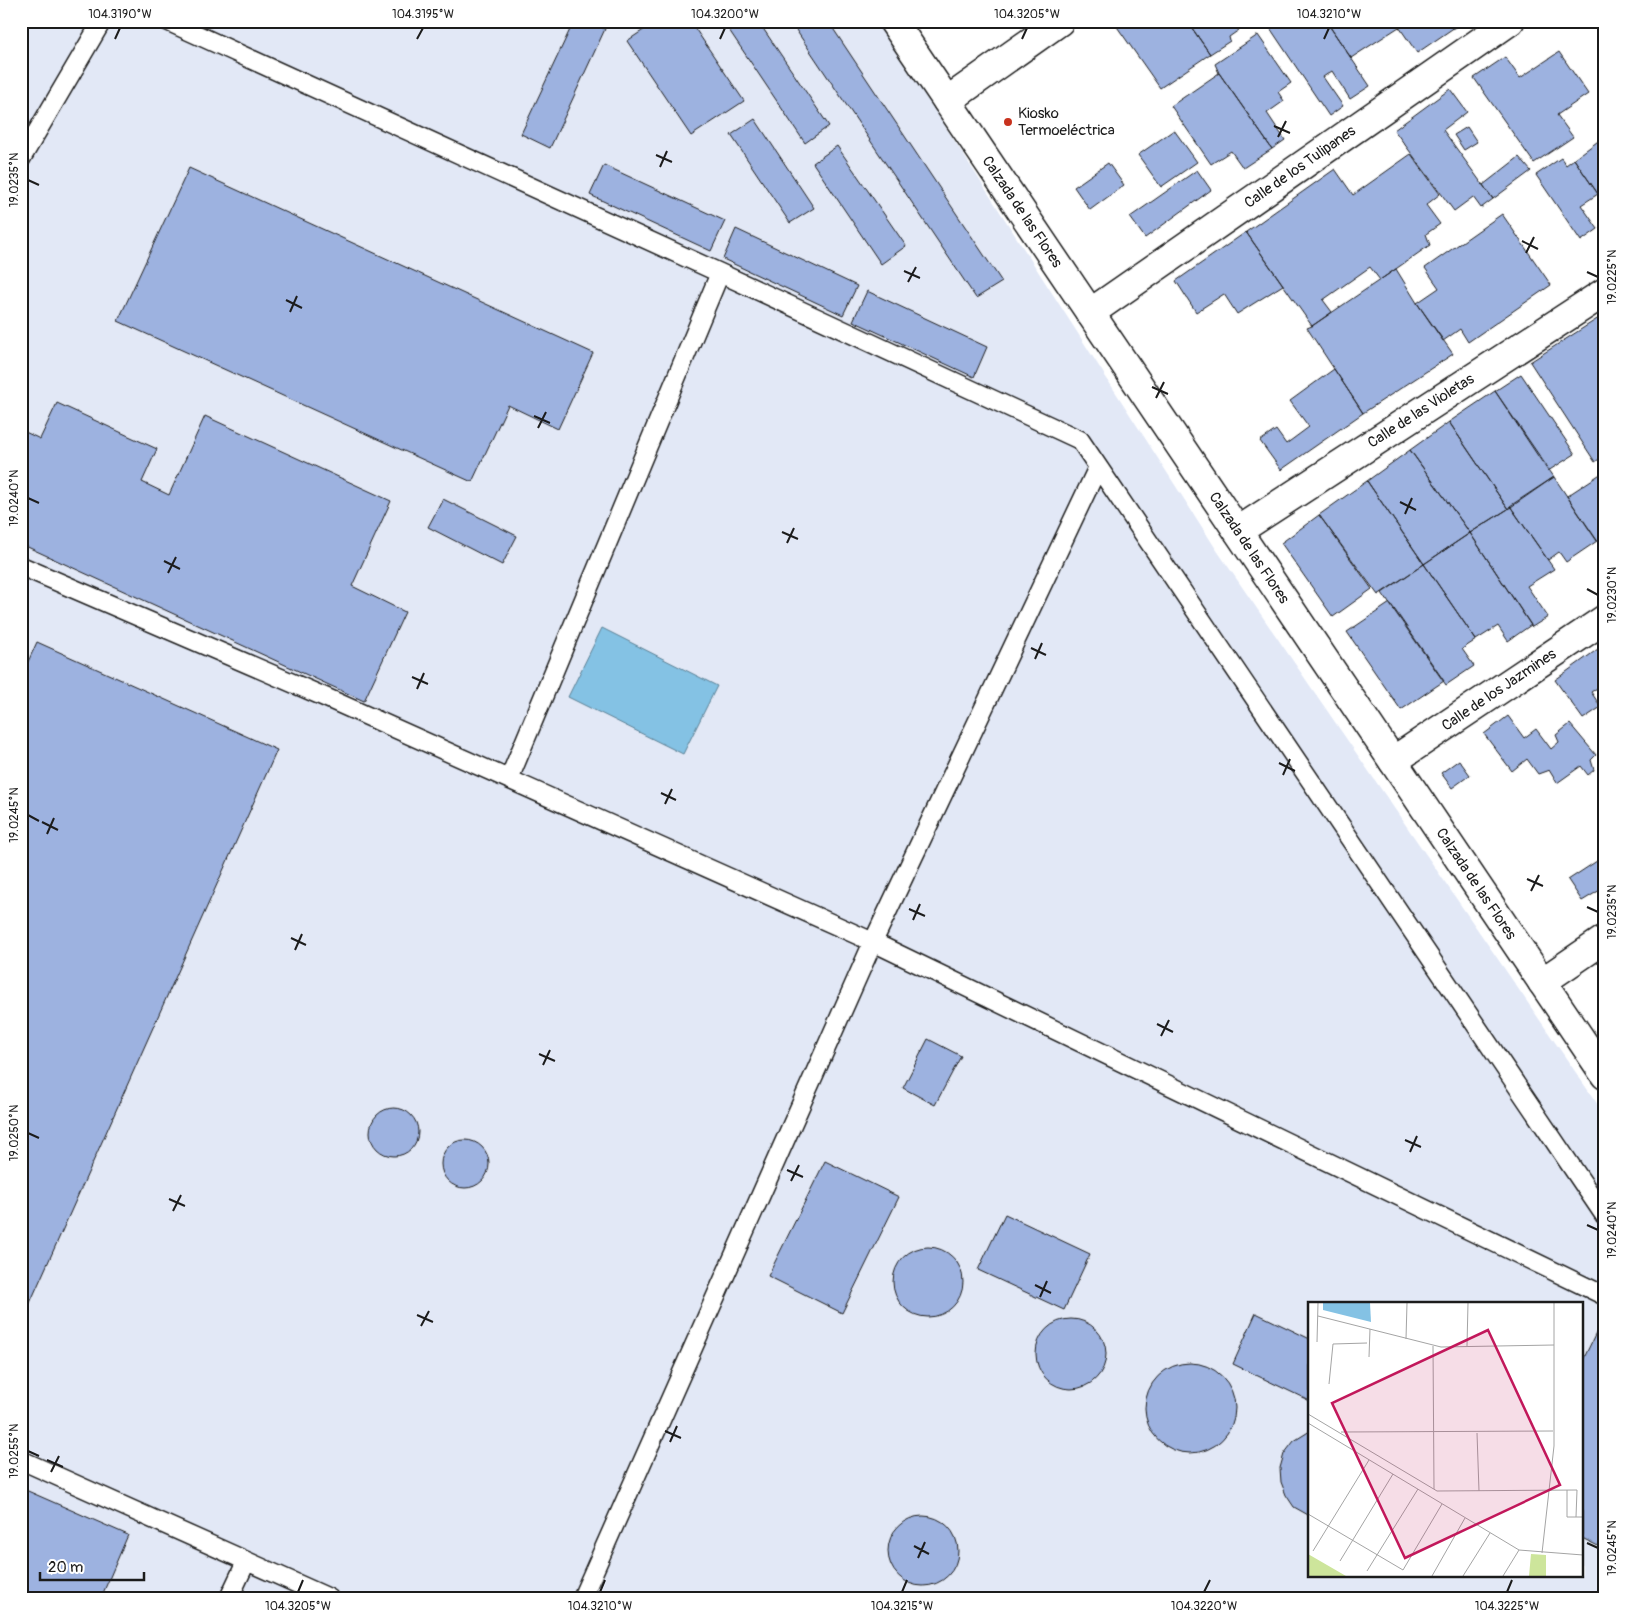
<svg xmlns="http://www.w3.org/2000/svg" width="1626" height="1619" viewBox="0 0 1626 1619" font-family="Pangolin,sans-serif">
  <rect width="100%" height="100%" fill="#fff"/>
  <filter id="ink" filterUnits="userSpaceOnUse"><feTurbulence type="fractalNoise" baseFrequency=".02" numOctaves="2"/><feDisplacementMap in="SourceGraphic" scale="10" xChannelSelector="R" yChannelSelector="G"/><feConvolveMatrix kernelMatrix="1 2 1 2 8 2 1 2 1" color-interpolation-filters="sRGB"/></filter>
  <g filter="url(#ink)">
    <path fill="#e2e8f6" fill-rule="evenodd" d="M21,21h854l63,94 278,434 389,566v483h-1584zM1310,1303h272v272h-272z"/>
    <path fill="#84c2e4" stroke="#5a8094" d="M602,628l115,58 -34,68 -115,-57z"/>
    <path fill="#9db2e0" stroke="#1c1c1c" d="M574,21h14l17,8 -55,119 -29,-14z
      M657,21h33l54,80 -53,35 -64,-95z
      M723,21h35l71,105 -24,17z
      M790,21h38l174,261 -26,16z
      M1113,21h74l23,33 -50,34z
      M1187,21h48l-2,1 6,8 -10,7 1,4 -20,13z
      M1281,21h45l44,65 -20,13 -18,-28 -9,6 20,29 -14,10 -59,-88z
      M1326,21h69l4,6 -48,31z
      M1395,21h52l5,8 -35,24z
      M1447,21h18l-13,8z
      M1258,35l33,48 -13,9 6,9 -17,12 18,27 -13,9 -53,-76 -4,-9z
      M1559,52l29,42 -31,21 16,22 -39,26 -60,-85 31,-21 15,21z
      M1219,73l53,76 -29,19 -12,-17 -20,13 -40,-58z
      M1450,89l17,23 -24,18 50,69 -12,9 -8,-11 -19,14 -60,-81z
      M755,119l59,89 -24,15 -59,-88z
      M1467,127l10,15 -13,8 -10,-15z
      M1174,130l23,32 -36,25 -23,-32z
      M1605,136v68l-31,-45z
      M837,146l69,100 -25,18 -68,-101z
      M1411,154l29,40 -14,11 14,19 -14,10 4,11 -50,35 -10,-13 -47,33 9,12 -20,14 -66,-94 89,-63 18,26z
      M1519,157l12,14 -38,28 -10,-14z
      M1561,158l5,7 8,-6 24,35 -17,11 17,24 -17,12 -45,-66z
      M1108,163l16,22 -34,25 -16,-23z
      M604,165l121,56 -14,30 -121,-56z
      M189,168l404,185 -35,76 -50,-24 -36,77 -354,-161z
      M1197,170l14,20 -66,48 -15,-21z
      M1502,214l49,71 -83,57 -8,-13 -17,12 -26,-38 22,-15 -14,-20z
      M736,229l121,57 -14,29 -120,-56z
      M1246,232l37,53 -46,29 -13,-20 -28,18 -20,-31z
      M1396,269l21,34 36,51 -90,59 -56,-85 5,-2z
      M867,291l120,56 -13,30 -121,-56z
      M1605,314v141l-10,7 -65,-100z
      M1334,369l29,44 -82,57 -21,-29 16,-11 10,14 23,-17 -19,-26z
      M1521,374l54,80 -27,17 -53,-80z
      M1495,391l59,86 -46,32 -59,-87z
      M57,403l100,46 -15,33 27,13 36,-79 186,85 -39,85 53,26 -41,89 -343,-157v-114l19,9z
      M1449,422l59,87 -38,24 -60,-83z
      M1410,450l60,83 -46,31 -57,-83z
      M1605,471v81l-38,-56z
      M1554,477l43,64 -31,21 -7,-10 -11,8 -38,-54z
      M1367,481l57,83 -46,31 -59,-80z
      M443,499l74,37 -15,29 -74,-38z
      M1510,506l44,63 -27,17 21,31 -16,10 -62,-94 38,-24z
      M1319,515l53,74 -39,28 -52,-74z
      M1470,533l61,92 -23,16 -10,-15 -22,14 -52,-76z
      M1424,564l52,76 -14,9 12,17 -28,19 -64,-92z
      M1390,603l54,78 -43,29 -54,-78z
      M37,642l240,108 -256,573v-646z
      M1598,649l7,10v30l-3,-4 -11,7 10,15 -18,12 -28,-39z
      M1508,716l16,22 12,-9 15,20 8,-7 -3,-7 14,-11 26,31 -5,5 3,10 -6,5 -7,-9 -24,17 -8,-13 -11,4 -11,-15 -15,12 -28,-37z
      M1459,760l11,15 -18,13 -11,-15z
      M1603,857l2,3v27l-23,14 -14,-21z
      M928,1039l33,17 -26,49 -32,-17z
      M370 1132a24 24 0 1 1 48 0a24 24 0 1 1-48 0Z
      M441 1164a24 24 0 1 1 48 0a24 24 0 1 1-48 0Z
      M825,1161l74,36 -57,116 -74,-37z
      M1005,1214l85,40 -26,56 -86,-40z
      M893 1282a35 35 0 1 1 70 0a35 35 0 1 1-70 0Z
      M1256,1313l54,26v62l-77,-37z
      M1036 1354a35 35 0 1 1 70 0a35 35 0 1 1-70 0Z
      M1599,1327l6,3v202l-7,14 -16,-8v-176z
      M1145 1408a45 45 0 1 1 90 0a45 45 0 1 1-90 0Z
      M1310,1431v85l-16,-9 -8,-12 -5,-13 -1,-14 4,-14 10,-13z
      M21,1488l107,47 -27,63h-80z
      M888 1551a35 35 0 1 1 70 0a35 35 0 1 1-70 0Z"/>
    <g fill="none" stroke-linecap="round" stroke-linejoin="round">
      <g stroke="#1c1c1c" stroke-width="21">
        <path id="lane" d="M167,21l553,252 360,167 525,776
          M21,159l81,-138
          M21,566l306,132 546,244 732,354
          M509,779l211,-506
          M21,1460l308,138
          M229,1598l17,-36
          M582,1598l291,-656 225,-475"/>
      </g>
      <g stroke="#1c1c1c" stroke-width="31">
        <path id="street" d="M947,101l113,-80
          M1090,313l420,-292
          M1238,531l367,-239
          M1393,761l212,-142
          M1542,982l63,-43"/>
      </g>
      <g stroke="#1c1c1c" stroke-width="31">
        <path id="secondary" d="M893,21l712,1054"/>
      </g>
      <use href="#lane" stroke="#fff" stroke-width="18"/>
      <use href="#street" stroke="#fff" stroke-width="28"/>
      <use href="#secondary" stroke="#fff" stroke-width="28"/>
    </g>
  </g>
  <path fill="none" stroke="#1c1c1c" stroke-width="2" d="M115,39l5,-11M417,39l6,-11M720,39l5,-11M1022,39l5,-11M1324,39l5,-11M1274,126l16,7M1278,137l8,-16M656,155l16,7M660,167l7,-16M28,180l11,5M1522,241l16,8M1526,253l8,-16M904,271l16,7M1587,272l11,5M908,282l8,-15M286,300l16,8M290,312l7,-16M1152,387l16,7M1156,398l8,-16M534,416l16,7M538,428l8,-16M28,498l11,5M1400,502l16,8M1405,514l7,-16M782,532l16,7M787,543l7,-15M164,561l16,8M168,573l8,-16M1587,589l11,6M1031,648l15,7M1035,659l7,-16M412,677l16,7M417,689l7,-16M1279,763l16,8M1283,775l7,-16M661,793l15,7M665,804l7,-15M28,815l11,6M42,822l16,8M47,834l7,-16M1527,879l16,7M1531,891l8,-16M1587,907l11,5M909,909l16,7M913,920l7,-16M291,938l15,7M295,950l7,-16M1157,1024l16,8M1161,1036l8,-16M539,1054l16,7M543,1065l7,-15M28,1133l11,5M1405,1140l16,7M1410,1152l7,-16M787,1170l16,7M791,1181l8,-16M169,1199l16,7M173,1211l8,-16M1587,1225l11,5M1035,1285l16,8M1040,1297l7,-16M417,1315l16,7M421,1326l8,-15M665,1431l16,7M670,1442l7,-16M28,1451l11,5M47,1460l16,7M51,1472l8,-16M1587,1543l11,5M914,1546l15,8M918,1558l7,-16M298,1592l5,-12M600,1592l5,-12M902,1592l5,-12M1204,1592l6,-12M1507,1592l5,-12"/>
  <circle fill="#c8321e" stroke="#fff" stroke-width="2" cx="1008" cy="122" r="5"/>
  <g text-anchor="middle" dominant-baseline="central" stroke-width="4" stroke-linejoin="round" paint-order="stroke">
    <g font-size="15" fill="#1c1c1c" stroke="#fff" text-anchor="start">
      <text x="1018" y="113">Kiosko<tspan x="1018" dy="17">Termoeléctrica</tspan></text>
    </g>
    <g font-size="15" fill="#1c1c1c" stroke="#fff">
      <text transform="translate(1300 167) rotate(-35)">Calle de los Tulipanes</text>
      <text transform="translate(1022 212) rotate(56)">Calzada de las Flores</text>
      <text transform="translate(1421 411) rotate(-33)">Calle de las Violetas</text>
      <text transform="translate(1249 548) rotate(56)">Calzada de las Flores</text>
      <text transform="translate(1499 690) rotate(-34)">Calle de los Jazmines</text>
      <text transform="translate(1476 884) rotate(56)">Calzada de las Flores</text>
    </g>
  </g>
  <g transform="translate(1308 1302)">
    <rect width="275" height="275" fill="#fff"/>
    <path d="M0,252l38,22h-38zM223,252l15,1v21h-17z" fill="#cde59b"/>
    <path d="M15,1h47l1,19 -48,-12z" fill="#84c2e4"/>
    <path fill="none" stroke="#a4a4a4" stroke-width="1" d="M10,14l123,31 113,-2M98,37l1,-36M9,40l1,-39M125,44l1,143M159,44l1,-43M61,55l1,-28M21,82l4,-40 34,-1M0,112l129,77 140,-1 -1,27M0,121l211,127 64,5M33,130l212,-1M169,131l2,58M259,188v27h16M0,212l95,56 39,-66M5,249l56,-91M234,251l12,-107v-143M32,259l53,-87M59,269l51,-82M124,274l33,-58M155,274l27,-43M195,274l16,-26"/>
    <path fill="#c2185b" fill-opacity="0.15" stroke="#c2185b" stroke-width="2.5" d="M180,28l72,155 -155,73 -73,-155z"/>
    <rect width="275" height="275" fill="none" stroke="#1c1c1c" stroke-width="2.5"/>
  </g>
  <rect width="1626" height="1619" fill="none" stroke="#fff" stroke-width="55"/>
  <path d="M40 1572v8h104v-8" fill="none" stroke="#1c1c1c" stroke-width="2.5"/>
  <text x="48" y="1572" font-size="15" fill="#1c1c1c" stroke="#ffffff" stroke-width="4" paint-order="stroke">20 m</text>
  <rect x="28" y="28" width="1570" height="1564" fill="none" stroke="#1c1c1c" stroke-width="2"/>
  <g font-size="12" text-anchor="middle" fill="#1c1c1c">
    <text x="120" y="18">104.3190°W</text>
    <text x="423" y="18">104.3195°W</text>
    <text x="725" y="18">104.3200°W</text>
    <text x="1027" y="18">104.3205°W</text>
    <text x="1329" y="18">104.3210°W</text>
    <text transform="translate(14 180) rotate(-90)" y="4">19.0235°N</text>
    <text transform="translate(1612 277) rotate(-90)" y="4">19.0225°N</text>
    <text transform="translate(14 498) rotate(-90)" y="4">19.0240°N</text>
    <text transform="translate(1612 595) rotate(-90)" y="4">19.0230°N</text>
    <text transform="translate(14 815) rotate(-90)" y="4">19.0245°N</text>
    <text transform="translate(1612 912) rotate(-90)" y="4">19.0235°N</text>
    <text transform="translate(14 1133) rotate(-90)" y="4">19.0250°N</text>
    <text transform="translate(1612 1230) rotate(-90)" y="4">19.0240°N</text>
    <text transform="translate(14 1451) rotate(-90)" y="4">19.0255°N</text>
    <text transform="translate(1612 1548) rotate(-90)" y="4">19.0245°N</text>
    <text x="298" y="1610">104.3205°W</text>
    <text x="600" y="1610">104.3210°W</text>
    <text x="902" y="1610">104.3215°W</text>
    <text x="1204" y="1610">104.3220°W</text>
    <text x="1507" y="1610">104.3225°W</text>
  </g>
</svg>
